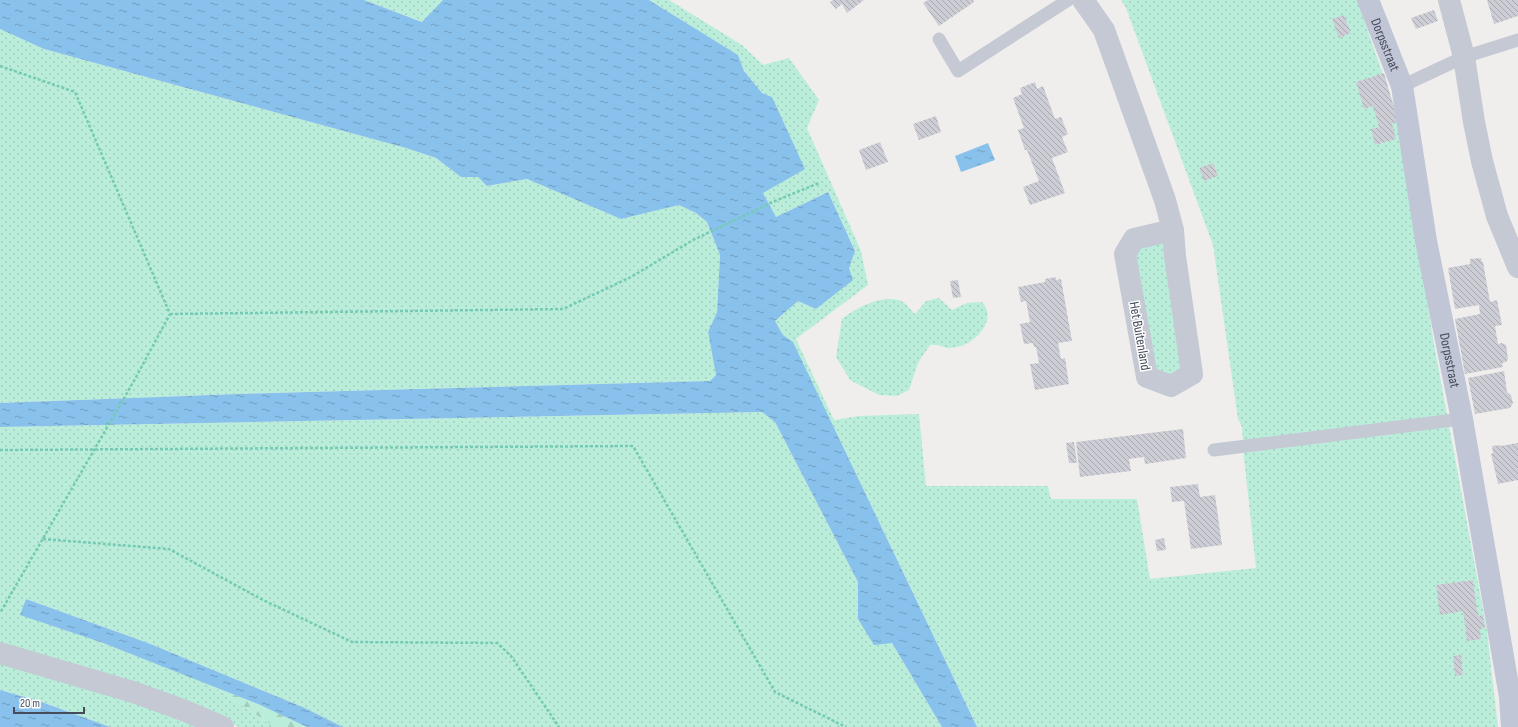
<svg xmlns="http://www.w3.org/2000/svg" width="1518" height="727" viewBox="0 0 1518 727" font-family="'Sofia Sans Condensed',sans-serif">
  <defs>
    <pattern id="grass-dots" width="8" height="8" patternUnits="userSpaceOnUse"><rect width="8" height="8" fill="#bbeeda"/><path d="M2 2h.1M6 6h.1" fill="none" stroke="#a2cebd" stroke-width="1.8" stroke-linecap="round"/></pattern>
    <pattern id="forest-firs" width="22" height="20" patternUnits="userSpaceOnUse"><rect width="22" height="20" fill="#bbeeda"/><path d="M5 1l3.5 6h-7zM16 11l3.5 6h-7z" fill="#a2cebd"/></pattern>
    <pattern id="water-ripples" width="26" height="14" patternUnits="userSpaceOnUse"><rect width="26" height="14" fill="#88c1eb"/><path d="M2 4q2-2 4 0t4 0M15 11q2-2 4 0t4 0" fill="none" stroke="#719fc1"/></pattern>
    <pattern id="building-back-hatch" width="6" height="6" patternUnits="userSpaceOnUse"><rect width="6" height="6" fill="#cdced5"/><path d="M-1 5l2 2M0 0l6 6M5-1l2 2" fill="none" stroke="#a8a9b0"/></pattern>
  </defs>
  <rect width="100%" height="100%" fill="#f0eeed"/>
  <path fill="url(#grass-dots)" d="M364,0h79l-20,22z
    M649,0h20l73,45 21,20 26,-7 30,42 -12,28 54,123 7,34 -72,54 38,81 25,-4 60,-2 7,72h122l3,13h86l13,80 106,-11 -12,-110 -2,-31 -4,-8 -25,-174 -87,-237 -5,-8h236l42,120 35,224 53,287 11,96h-521l-184,-385 -10,-7 -8,-14 23,-20 18,8 36,-29 -3,-12 6,-18 -27,-58 -52,25 -13,-24 9,-96 -10,-4 -18,-22 -6,-16z
    M0,29l44,20 362,99 30,10 25,19h17l9,9 40,-7 94,40 58,-14 17,8 11,9 13,33 -3,57 -9,20 8,43 -6,6 -472,13 -238,9z
    M1154,239l14,8 17,118 -12,11 -21,-9 -18,-113 6,-9z
    M939,298l13,12 15,-7 15,-1c14,14 -1,35 -16,42 -4,2 -10,3 -15,4 -6,1 -11,-4 -21,-3l-12,18 -9,27 -12,6 -18,-1 -29,-15 -14,-23 6,-38c14,-11 40,-25 59,-18 5,2 10,9 14,13l11,-13z
    M762,412l13,10 83,160v37l34,24 50,84h-599l-38,-19 -157,-65 -122,-44 -5,16 82,28 108,42 64,42h-36l-78,-31 -161,-49v-220z
    M0,658l210,69h-100l-71,-26 -39,-11z"/>
  <path fill="url(#forest-firs)" d="M211,685l47,19 49,23h-32z"/>
  <path fill="url(#water-ripples)" d="M0,0h364l58,22 21,-22h206l89,55 6,16 18,22 10,4 33,72 -42,24 13,24 52,-25 27,59 -6,17 4,12 -37,29 -18,-8 -23,20 8,14 10,7 184,385h-35l-50,-84 -18,2 -16,-26v-37l-83,-160 -13,-10 -762,15v-24l238,-9 472,-13 6,-6 -8,-43 9,-20 3,-57 -13,-33 -11,-9 -17,-8 -58,14 -94,-40 -40,7 -9,-9h-17l-25,-19 -30,-10 -362,-99 -44,-20z
    M988,143l7,17 -34,12 -6,-16z
    M26,599l122,44 157,65 38,19h-36l-49,-23 -155,-61 -83,-28z
    M0,690l39,11 71,26h-110z"/>
  <path fill="url(#building-back-hatch)" d="M833,0h31l-17,13 -5,-9 -6,5 -6,-7z
    M928,0h45l1,2 -35,24 -16,-23z
    M1487,0h31v16l-24,8z
    M1434,10l4,11 -22,8 -5,-11z
    M1344,15l7,18 -12,5 -7,-19z
    M1384,73l14,49 -6,2 4,15 -21,6 -4,-16 8,-2 -6,-21 -9,3 -8,-27z
    M1035,82l2,7 6,-3 12,33 6,-2 7,17 -6,3 6,15 -16,6 13,35 -35,12 -7,-18 16,-6 -12,-31h-2l-7,-20 6,-2 -11,-30 9,-4 -2,-6z
    M936,116l5,16 -22,8 -6,-16z
    M880,142l8,20 -22,8 -7,-20z
    M1213,163l5,13 -14,5 -5,-13z
    M1481,258l1,4h1l7,40 7,-2 5,25 -7,1 3,18 4,-1 4,2 2,14 -2,3 -4,1 1,4 -38,7 -10,-55 25,-5 -1,-9 -24,4 -7,-41 22,-4v-5z
    M1056,277v3l5,-1 11,62 -14,2 3,16 4,-1 4,26 -34,6 -5,-26 9,-1 -3,-16h-2l-1,-4 -9,1 -4,-20 10,-2 -4,-21 -5,1 -3,-15 27,-5v-3z
    M958,280l3,17 -8,1 -3,-17z
    M1504,371l3,21 4,3 2,8 -3,5 -35,6 -7,-36z
    M1183,429l3,29 -41,6 -1,-7 -15,2 2,12 -51,6 -4,-35z
    M1074,442l3,21h-8l-3,-20z
    M1518,443v37l-20,4 -7,-30 2,-1 -1,-7 8,-1v1z
    M1198,484l2,13 15,-2 7,50 -31,4 -7,-48 -12,1 -2,-15z
    M1164,538l2,12 -9,1 -2,-11z
    M1473,580l5,36 5,-1 2,13 -5,1 1,10 -14,2 -4,-30 -23,4 -4,-30z
    M1461,655l2,20 -8,1 -2,-20z"/>
  <g fill="none" stroke-linecap="round" stroke-linejoin="round">
    <path stroke="#74cbb3" stroke-width="2.5" stroke-dasharray="3 2" stroke-linecap="butt" d="M0,66l75,26 95,222 -35,65 -135,234
      M170,314l393,-5 68,-32 62,-37 82,-39 44,-18
      M0,450l633,-4 142,246 71,35
      M43,539l126,10 94,51 89,42 145,1 14,13 48,71"/>
    <path stroke="#c4c9d4" stroke-width="13" d="M939,39l19,32 110,-71
      M1402,86l62,-29 54,-17
      M1214,450l248,-31"/>
    <path stroke="#c4c9d4" stroke-width="22" d="M1083,0l21,30 61,170 8,30 2,26 17,118 -21,12 -24,-9 -22,-123 9,-15 39,-9
      M1449,0l15,57 10,65 8,39 15,55 21,51
      M0,653l133,39 50,18 40,17"/>
    <path stroke="#c0c6d6" stroke-width="22" id="s1" d="M1368,0l34,86 24,155 36,178 48,278 2,30"/>
  </g>
  <g text-anchor="middle" dominant-baseline="central" stroke-width="3" stroke-linejoin="round" paint-order="stroke">
    <g font-size="14" fill="#464c5a" stroke="#fff">
      <text stroke="none"><textPath href="#s1" startOffset="48">Dorpsstraat</textPath></text>
      <text transform="translate(1140 336) rotate(80)">Het Buitenland</text>
      <text stroke="none"><textPath href="#s1" startOffset="371">Dorpsstraat</textPath></text>
    </g>
  </g>
  <path d="M14 707v6h70v-6" fill="none" stroke="#464c5a" stroke-width="2"/>
  <text x="20" y="707" font-size="12" fill="#464c5a" stroke="#ffffff" stroke-width="3" paint-order="stroke">20 m</text>
</svg>
